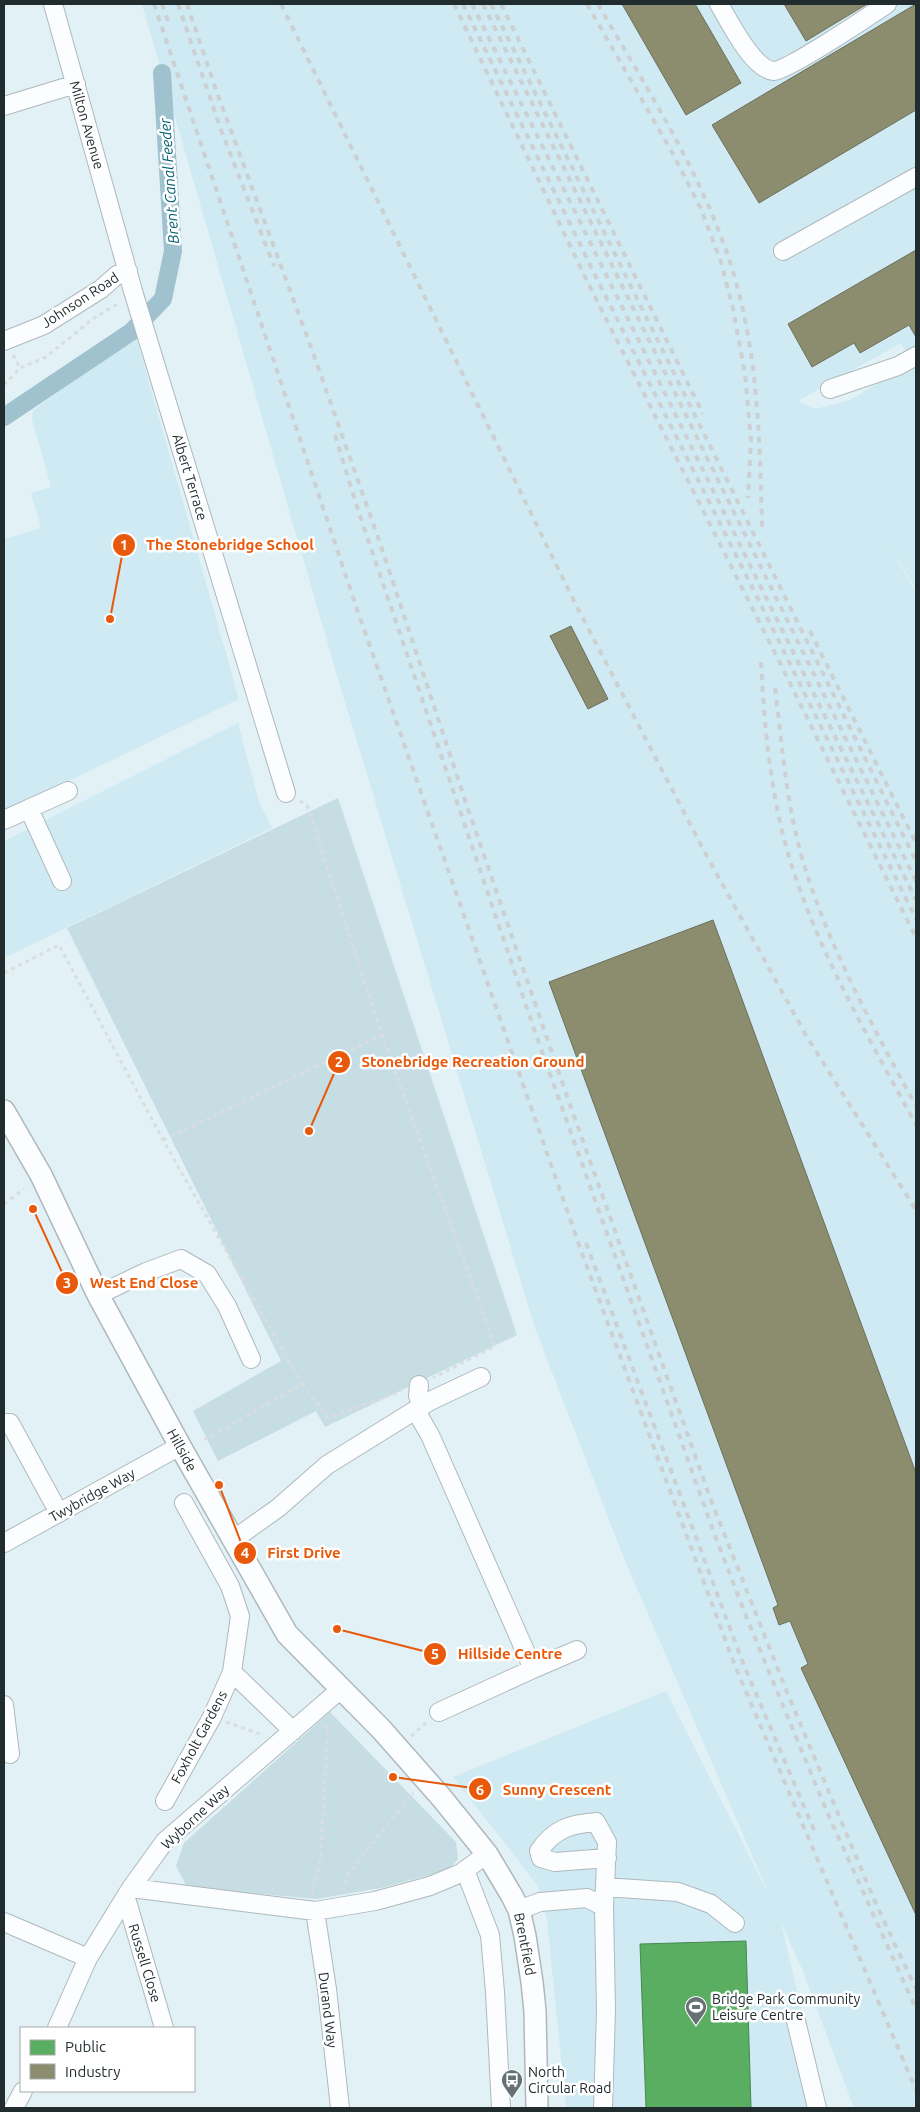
<svg xmlns="http://www.w3.org/2000/svg" width="920" height="2112" viewBox="0 0 920 2112" font-family="Ubuntu,sans-serif">
  <rect width="100%" height="100%" fill="#e2f1f6"/>
  <path fill="#cfeaf3" d="M142,4h774v342l-10,6 -5,-9 -103,58 17,8 35,-9 66,-39v229l-34,-59 34,62v1515h-62l-52,-139 -21,-47 44,186h-259l-19,-188 -9,-34 -85,-109 213,-86 104,206 -147,-341 -88,-228 -197,-649z
    M136,337l103,362 -235,113v-273l37,-11 -10,-35 20,-6 -19,-68 1,-9z
    M238,723l21,79 13,26 -268,130v-117z"/>
  <path fill="#c6dde4" d="M338,798l179,537 -192,92 -9,-16 -98,50 -25,-50 88,-50 -214,-433z
    M330,1712l126,130 2,17 -10,11 -67,18 -65,11 -129,-12 -11,-21 8,-23z"/>
  <path fill="#5aae61" stroke="#498752" d="M746,1941l5,167h-105l-6,-164z"/>
  <path fill="#8c8c6e" stroke="#6c6f5b" d="M622,4h73l46,79 -55,32z
    M784,4h83l-61,37z
    M916,4v106l-157,93 -47,-78z
    M916,250v87l-7,-12 -49,28 -6,-10 -42,24 -24,-43z
    M571,626l37,73 -20,10 -38,-73z
    M713,920l203,553v442l-115,-247 7,-4 -18,-43 -11,4 -6,-17 5,-3 -229,-623z"/>
  <g fill="none" stroke-linecap="round" stroke-linejoin="round">
    <path stroke="#a0c2ce" stroke-width="18" d="M4,417l127,-85 32,-33 10,-48 -11,-178"/>
    <g stroke="#aeb9bd" stroke-width="20">
      <path id="minor" d="M53,4l80,287 153,502
        M719,4c10,17 34,66 55,67 12,1 98,-57 113,-67
        M4,106l72,-22
        M783,251l133,-74
        M4,341l40,-16 57,-36 16,-14 11,-4
        M830,389l68,-23 18,-10
        M29,809l33,72
        M4,820l64,-29
        M98,1295l48,-23 35,-13 26,15 20,32 24,53
        M419,1385l-1,11 4,11
        M416,1411l14,24 103,234 -94,43
        M4,1423h6l49,90
        M233,1540l45,-32 49,-43 103,-64 51,-24
        M4,1543l176,-97
        M533,1669l44,-19
        M232,1672l61,59
        M4,1705l6,49
        M165,1801l47,-84 20,-45 8,-56 -10,-30 -46,-83
        M465,1870l25,65 5,57 6,116
        M605,1887l73,5 33,12 24,19
        M131,1888l184,23 60,-10 55,-15 31,-13 26,-19
        M126,1898l38,130
        M604,1907l3,-65 -11,-20c-26,2 -42,7 -57,29l2,7 14,4 52,-4
        M519,1910l21,-8 47,-4 17,9 2,103 -3,98
        M315,1911l12,78 13,119
        M4,1922l84,36
        M796,2021l21,87
        M57,2028l31,-70 43,-70 34,-47 176,-152
        M14,2108l9,-17"/>
    </g>
    <g stroke="#aeb9bd" stroke-width="24">
      <path id="major" d="M4,1111l37,64 57,120 82,151 107,188 94,95 60,68 46,57 25,42 7,14 6,26 7,46 3,29 2,97"/>
    </g>
    <path stroke="#dadddf" stroke-width="3" stroke-dasharray="4 4" stroke-linecap="butt" d="M13,355l7,13
      M4,385l16,-17 26,-11 48,-39 22,-13 2,-4
      M300,801l7,4 75,230 113,311 -62,32
      M4,973l55,-28 104,195 139,244 -98,56
      M163,1140l219,-105
      M4,1204l20,-15
      M302,1384l26,34 74,-27
      M226,1722l37,13
      M411,1736l16,-14
      M343,1891l5,-17 65,-81
      M312,1895l8,-33 8,-133 -4,-5"/>
    <use href="#minor" stroke="#fbfdfe" stroke-width="18"/>
    <use href="#major" stroke="#fbfdfe" stroke-width="21"/>
    <path stroke="#ccd0d1" stroke-width="4" stroke-dasharray="6 6" stroke-linecap="butt" d="M154,4l204,608 226,647 151,407 181,424
      M162,4l8,23
      M178,4l43,126 53,136
      M187,4l29,86 96,260 68,193 87,263 101,293 144,404 75,189 89,212 40,85
      M281,4l295,601 127,244 104,188 109,173
      M454,4l135,281 186,368 141,285
      M463,4l131,269 160,318 162,328
      M472,4l444,896
      M483,4l433,877
      M491,4l425,857
      M501,4l202,410
      M587,4l86,150 28,55 20,53 12,47 12,65 6,66 -3,58
      M598,4c57,99 123,198 146,311 15,70 16,140 18,212
      M335,435l23,75 178,525 178,498 34,88 79,191 89,197
      M810,631l106,212
      M761,662c4,75 11,151 37,222 29,84 76,163 118,241
      M775,688c7,56 11,112 26,166 25,89 71,171 115,252
      M586,1243l157,420 71,167"/>
  </g>
  <defs>
    <g id="stadium-pin" transform="scale(1.125)"><path d="M0 17L-7.5 6A9.5 9.5 0 1 1 7.5 6Z" fill="#657175" stroke="#fff"/><path d="M0-5a6.5 5 0 1 0 0 10a6.5 5 0 1 0 0-10ZM-3.5-1.8h7v3.6h-7Z" fill="#fff"/></g>
    <g id="bus-pin" transform="scale(1.125)"><path d="M0 17L-7.5 6A9.5 9.5 0 1 1 7.5 6Z" fill="#657175" stroke="#fff"/><path d="M-5-6H5V4H4V6H2V4H-2V6H-4V4H-5ZM-3.5-4V0h7V-4ZM-3.5 1.2v1.5H-2V1.2ZM2 1.2v1.5H3.5V1.2Z" fill="#fff"/></g>
  </defs>
  <g fill-rule="evenodd">
    <use href="#stadium-pin" x="696" y="2007"/>
    <use href="#bus-pin" x="512" y="2080"/>
  </g>
  <g text-anchor="middle" dominant-baseline="central" stroke-width="5" stroke-linejoin="round" paint-order="stroke">
    <g font-size="14" fill="#212c2f" stroke="#fff">
      <text transform="translate(87 125) rotate(74)">Milton Avenue</text>
      <text transform="translate(80 300) rotate(-33)">Johnson Road</text>
      <text transform="translate(190 477) rotate(73)">Albert Terrace</text>
      <text transform="translate(182 1450) rotate(61)">Hillside</text>
      <text transform="translate(92 1495) rotate(-29)">Twybridge Way</text>
      <text transform="translate(199 1737) rotate(-62)">Foxholt Gardens</text>
      <text transform="translate(195 1817) rotate(-43)">Wyborne Way</text>
      <text transform="translate(525 1944) rotate(79)">Brentfield</text>
      <text transform="translate(145 1963) rotate(73)">Russell Close</text>
      <text transform="translate(328 2010) rotate(83)">Durand Way</text>
    </g>
    <g font-size="14" fill="#212c2f" stroke="#fff" text-anchor="start">
      <text x="712" y="1999">Bridge Park Community<tspan x="712" dy="16">Leisure Centre</tspan></text>
      <text x="528" y="2072">North<tspan x="528" dy="16">Circular Road</tspan></text>
    </g>
    <g font-size="15" font-style="italic" fill="#065f74" stroke="#fff">
      <text transform="translate(169 181) rotate(-94)">Brent Canal Feeder</text>
    </g>
  </g>
  <path fill="none" stroke="#e8590c" stroke-width="2" d="M110 619L124 545M309 1131L339 1062M33 1209L67 1283M219 1485L245 1553M337 1629L435 1654M393 1777L480 1789"/>
  <g fill="#e8590c" stroke="#fff" stroke-width="2">
    <circle cx="110" cy="619" r="5"/>
    <circle cx="309" cy="1131" r="5"/>
    <circle cx="33" cy="1209" r="5"/>
    <circle cx="219" cy="1485" r="5"/>
    <circle cx="337" cy="1629" r="5"/>
    <circle cx="393" cy="1777" r="5"/>
    <circle cx="124" cy="545" r="12"/>
    <circle cx="339" cy="1062" r="12"/>
    <circle cx="67" cy="1283" r="12"/>
    <circle cx="245" cy="1553" r="12"/>
    <circle cx="435" cy="1654" r="12"/>
    <circle cx="480" cy="1789" r="12"/>
  </g>
  <g font-size="15" text-anchor="middle" font-weight="bold" fill="#fff">
    <text x="124" y="550">1</text>
    <text x="339" y="1067">2</text>
    <text x="67" y="1288">3</text>
    <text x="245" y="1558">4</text>
    <text x="435" y="1659">5</text>
    <text x="480" y="1795">6</text>
  </g>
  <g font-size="15" text-anchor="middle" font-weight="bold" fill="#e8590c" stroke="#fff" stroke-width="5" stroke-linejoin="round" paint-order="stroke">
    <text x="230" y="550">The Stonebridge School</text>
    <text x="473" y="1067">Stonebridge Recreation Ground</text>
    <text x="144" y="1288">West End Close</text>
    <text x="304" y="1558">First Drive</text>
    <text x="510" y="1659">Hillside Centre</text>
    <text x="557" y="1795">Sunny Crescent</text>
  </g>
  <rect width="920" height="2112" fill="none" stroke="#212c2f" stroke-width="10"/>
  <rect x="20" y="2027" width="175" height="65" fill="#ffffff" stroke="#a6abac"/>
  <rect x="30" y="2040" width="25" height="15" fill="#5aae61" stroke="#a6abac"/>
  <text x="65" y="2052" font-size="15" fill="#212c2f">Public</text>
  <rect x="30" y="2064" width="25" height="15" fill="#8c8c6e" stroke="#a6abac"/>
  <text x="65" y="2077" font-size="15" fill="#212c2f">Industry</text>
</svg>
